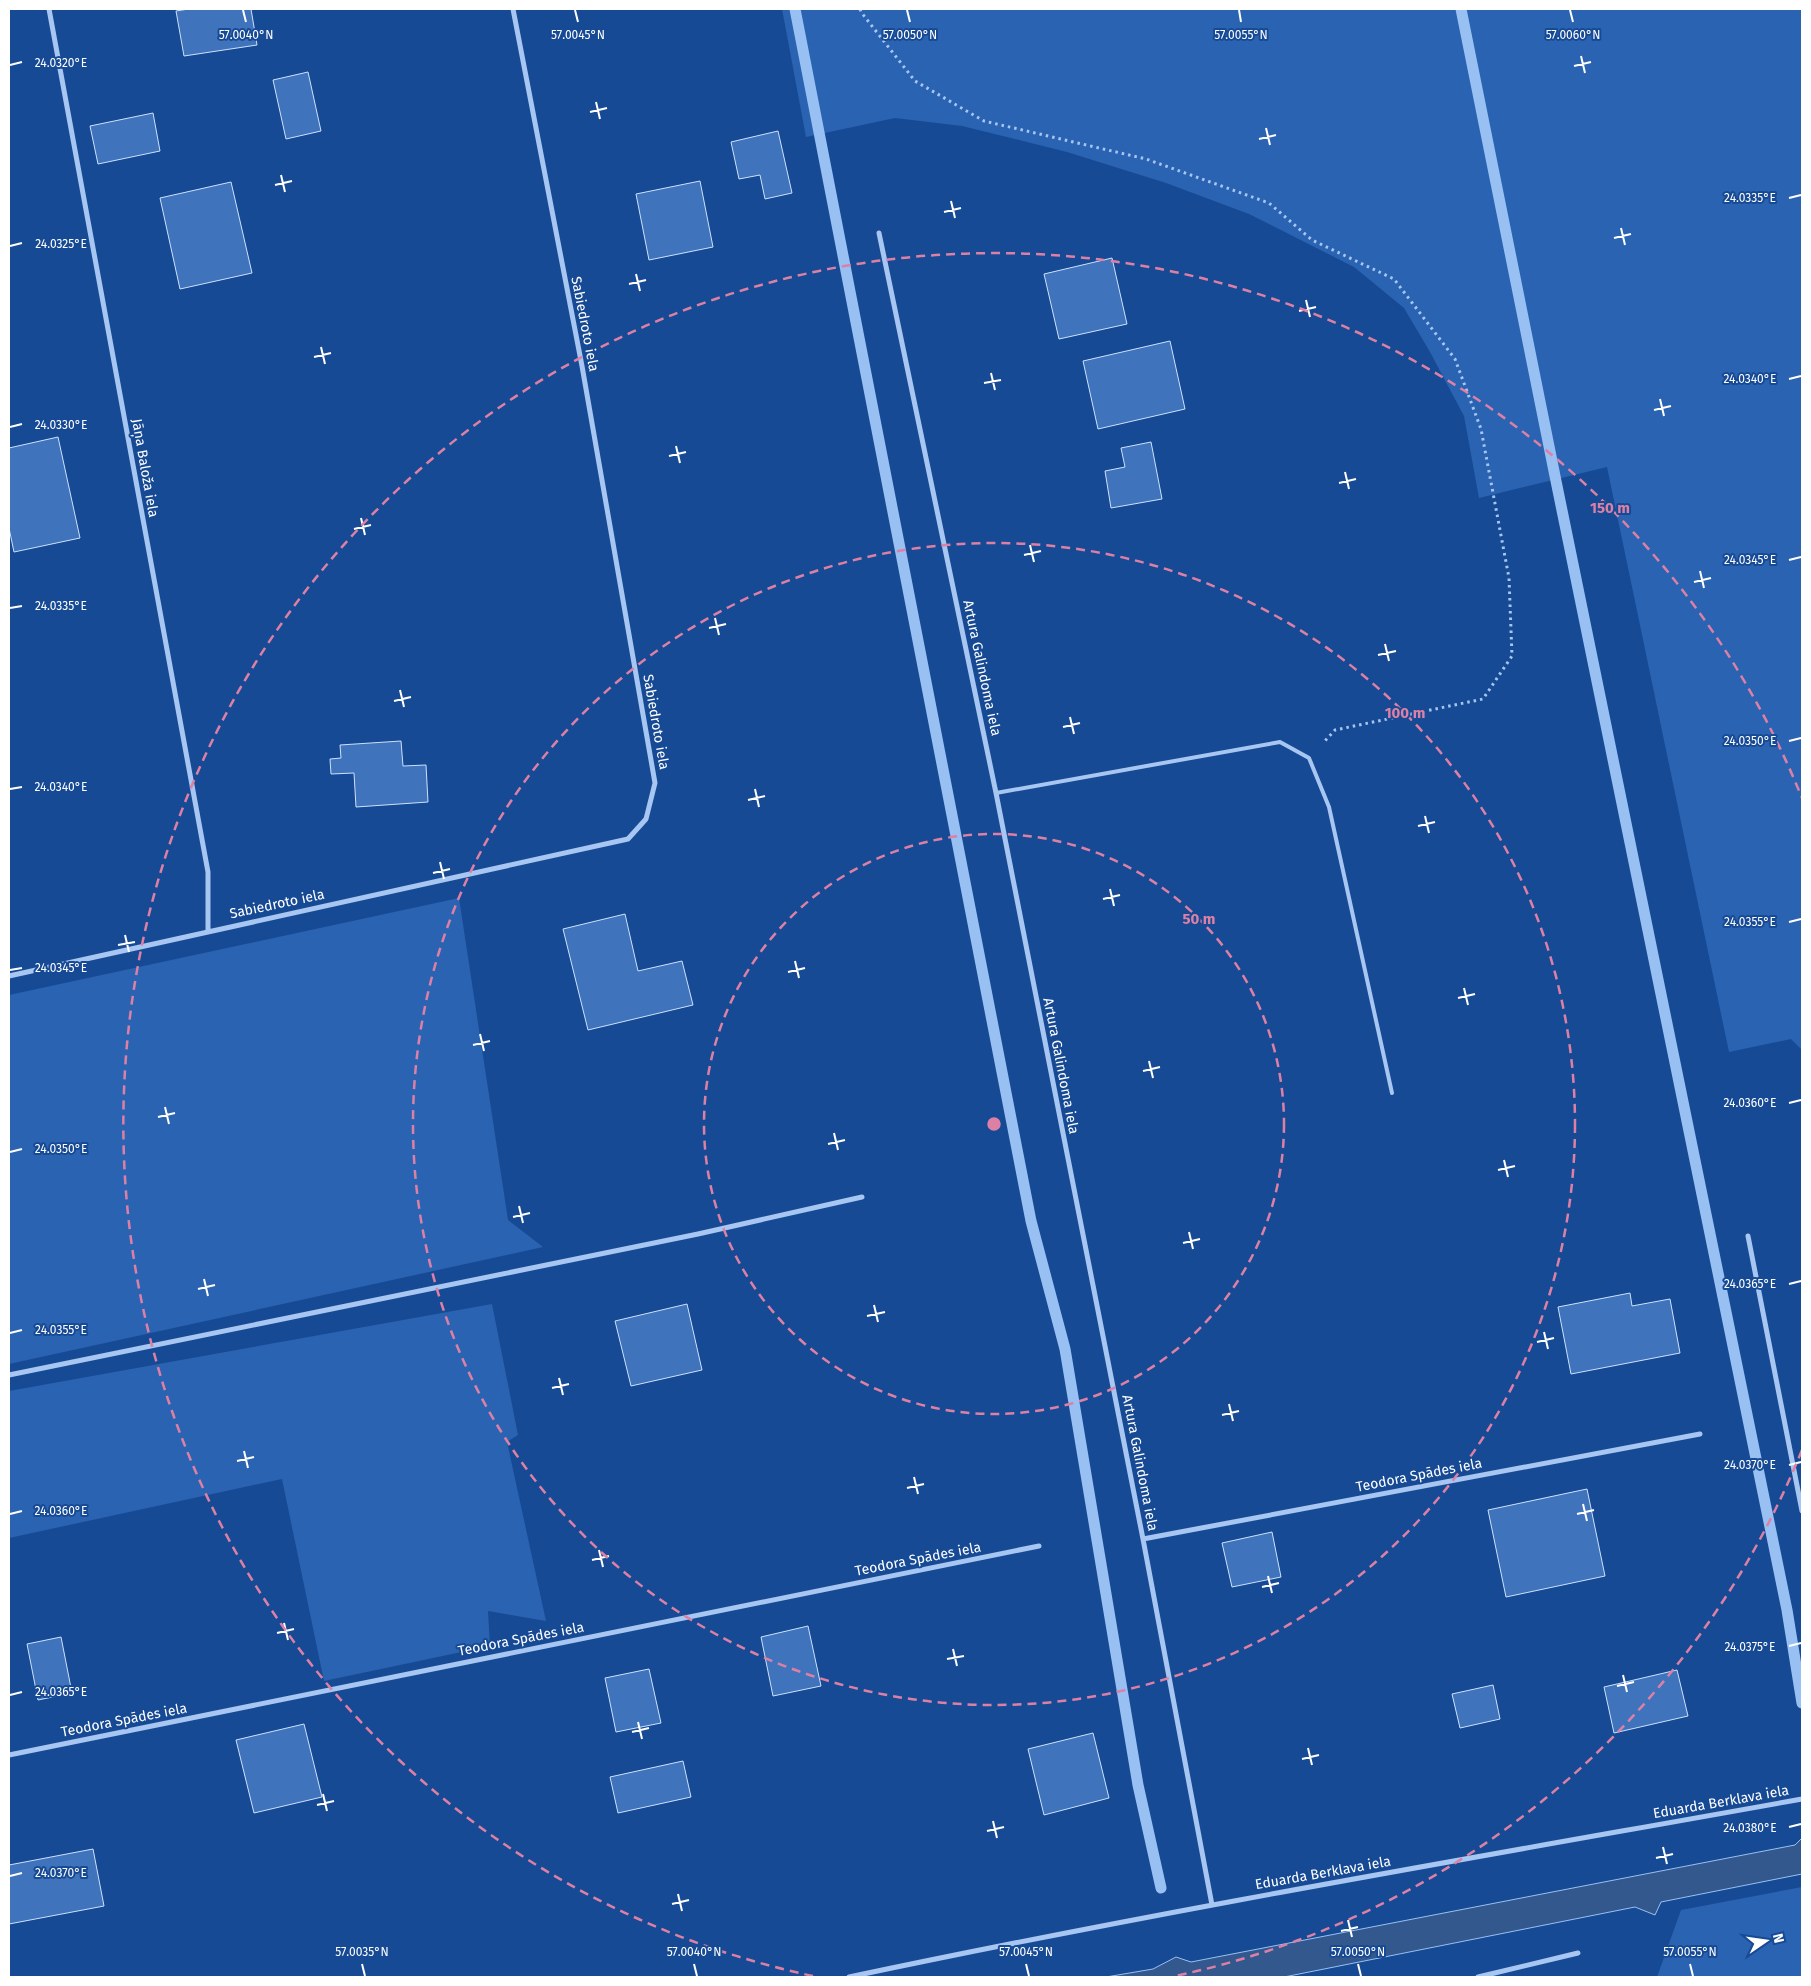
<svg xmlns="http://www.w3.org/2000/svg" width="1811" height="1986" viewBox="0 0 1811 1986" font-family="'Fira Sans',sans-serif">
  <rect width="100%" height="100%" fill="#174a94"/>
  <path fill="#2a63b2" d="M782,9h1020v1041l-11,-11 -62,13 -122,-585 -128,31 -15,-82 -34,-64 -26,-44 -50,-41 -105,-53 -83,-31 -99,-31 -105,-26 -67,-8 -89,19z
    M459,898l49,322 35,27 -534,117v-369z
    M492,1304l26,131 -11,7 39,179 -58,-10 2,35 -166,35 -42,-202 -273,59v-147z
    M1802,1887v90h-145l24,-67z"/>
  <path fill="#33588e" stroke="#99c0f3" d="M1802,1838v36l-141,28 -6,13 -20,-8 -351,70h-178l47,-8 23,-12 15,5 604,-117z"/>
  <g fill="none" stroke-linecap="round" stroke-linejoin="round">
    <path stroke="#99c0f3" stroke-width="11" d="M795,9l236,1212 34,128 73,436 23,103
      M1461,9l95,472 231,1129 15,93"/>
  </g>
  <path fill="#3f73bb" stroke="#cee1fc" d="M189,9h62l6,36 -73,11 -8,-45z
    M308,72l13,59 -35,8 -13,-59z
    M153,113l7,38 -62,13 -8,-38z
    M778,131l14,62 -27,6 -5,-24 -21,4 -8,-37z
    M700,181l13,66 -64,13 -13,-66z
    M231,182l21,91 -72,16 -20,-91z
    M1112,258l15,66 -68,15 -15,-65z
    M1170,341l15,68 -87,20 -15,-68z
    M58,437l22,101 -66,14 -5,-24v-80z
    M1151,442l11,57 -51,9 -6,-37 20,-4 -4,-19z
    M401,741l2,25 23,-1 2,37 -72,5 -2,-34 -23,1 -1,-15 11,-1 -1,-13z
    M625,914l13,57 44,-10 11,44 -105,25 -25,-101z
    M1630,1293l2,13 38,-7 10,54 -109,21 -13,-67z
    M687,1304l15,66 -71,16 -16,-65z
    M1587,1489l18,87 -99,21 -18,-87z
    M1272,1532l9,45 -49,10 -10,-44z
    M808,1626l13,60 -48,10 -12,-59z
    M61,1637l11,56 -34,7 -11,-56z
    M649,1669l12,54 -45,9 -11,-54z
    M1677,1670l11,46 -74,17 -10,-46z
    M1493,1685l7,34 -40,9 -8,-34z
    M304,1724l18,73 -68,16 -18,-73z
    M1093,1733l16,65 -65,17 -16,-66z
    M683,1761l8,36 -73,16 -8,-36z
    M93,1849l11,57 -95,18v-59z"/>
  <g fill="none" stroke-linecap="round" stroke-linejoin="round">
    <path stroke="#a7c6f1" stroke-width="3" stroke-dasharray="2.5 4" stroke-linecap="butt" d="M860,9l1,3 54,69 69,40 162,38 123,44 43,37 82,39 61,80 26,70 28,149 3,78 -29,43 -148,31 -11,12"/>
    <path stroke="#a7c6f1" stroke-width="4" d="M996,793l284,-51 29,16 20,49 63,286"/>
    <path stroke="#a7c6f1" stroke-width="5" d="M49,9l159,863v59
      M879,233l117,560 147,746 69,366
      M9,976l619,-137 18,-20 9,-36 -73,-417 -69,-357
      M1748,1236l54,275
      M9,1375l689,-141 164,-37
      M1143,1539l557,-105
      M9,1755l1030,-209
      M849,1977c316,-67 635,-121 953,-178
      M1478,1977l100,-24"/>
  </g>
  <path fill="none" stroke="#fff" stroke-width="2" d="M243,10l3,12M575,10l3,12M907,10l3,12M1239,10l2,12M1570,10l3,12M1581,56l4,17M10,65l12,-3M1574,66l17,-4M596,102l4,17M590,112l17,-4M1266,128l4,17M1259,139l17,-4M281,175l4,17M275,185l17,-4M1789,198l12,-3M951,201l4,17M944,212l17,-4M1621,228l4,17M1614,238l17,-4M10,246l12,-3M636,274l4,17M629,284l17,-4M1306,300l4,17M1299,311l17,-4M321,347l4,17M314,357l17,-4M991,373l4,17M1789,379l12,-3M984,383l17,-3M1660,399l4,17M1654,410l17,-4M10,427l12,-3M676,446l4,17M669,456l17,-4M1345,472l4,17M1339,483l17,-4M361,518l4,17M354,529l17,-4M1030,545l4,17M1024,555l17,-4M1789,560l12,-3M1700,571l4,17M1694,582l17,-4M10,608l12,-2M715,618l4,17M709,628l17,-4M1385,644l4,17M1378,655l18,-4M400,690l4,17M394,701l17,-4M1070,717l4,17M1063,727l17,-4M1789,741l12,-3M10,789l12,-2M755,789l4,18M748,800l17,-4M1425,816l4,17M1418,826l17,-4M440,862l4,17M433,873l17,-4M1110,889l4,17M1103,899l17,-4M1789,922l12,-3M125,935l4,17M118,945l17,-3M795,961l4,17M10,970l12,-2M788,972l17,-4M1464,988l4,17M1458,998l17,-4M480,1034l4,17M473,1045l17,-4M1149,1061l4,17M1143,1071l17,-4M1789,1103l12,-3M165,1107l4,17M158,1117l17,-4M834,1133l4,17M828,1144l17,-4M10,1152l12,-3M1504,1160l4,17M1498,1170l17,-4M519,1206l4,17M513,1217l17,-4M1189,1232l4,17M1183,1243l17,-4M204,1279l4,17M1789,1284l12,-3M198,1289l17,-4M874,1305l4,17M867,1316l18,-4M1544,1332l4,17M10,1333l12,-3M1537,1342l17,-4M559,1378l4,17M552,1388l17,-4M1229,1404l4,17M1222,1415l17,-4M244,1451l4,17M237,1461l17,-4M1789,1465l12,-3M914,1477l4,17M907,1488l17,-4M1583,1504l4,17M10,1514l12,-3M1577,1514l17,-4M599,1550l4,17M592,1560l17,-4M1268,1576l4,17M1262,1587l17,-4M284,1623l4,17M277,1633l17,-4M1789,1646l12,-3M953,1649l4,17M947,1659l17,-3M1623,1675l4,17M1617,1686l17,-4M10,1695l12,-3M638,1722l4,17M632,1732l17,-4M1308,1748l4,17M1302,1759l17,-4M323,1794l4,17M317,1805l17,-4M993,1821l4,17M1789,1827l12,-3M987,1831l17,-4M1663,1847l4,17M1656,1858l17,-4M10,1876l12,-3M678,1894l4,17M672,1904l17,-4M1348,1920l4,17M1341,1931l17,-4M362,1964l3,12M694,1964l3,12M1026,1964l3,12M1358,1964l3,12M1690,1964l3,12"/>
  <g fill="none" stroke="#dd80a5" stroke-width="2.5" stroke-dasharray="9 6">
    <circle cx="994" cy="1124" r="290"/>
    <circle cx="994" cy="1124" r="581"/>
    <path d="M1802 1450A871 871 0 0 1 1175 1976M813 1976A871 871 0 1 1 1802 798"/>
  </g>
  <g text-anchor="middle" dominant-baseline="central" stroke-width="4" stroke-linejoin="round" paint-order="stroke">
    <g font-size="14" fill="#fff" stroke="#174a94">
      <text transform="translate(585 324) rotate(79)">Sabiedroto iela</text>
      <text transform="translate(145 468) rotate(80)">Jāņa Baloža iela</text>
      <text transform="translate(982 668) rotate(78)">Artura Galindoma iela</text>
      <text transform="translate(656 722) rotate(80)">Sabiedroto iela</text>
      <text transform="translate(277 904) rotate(-12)">Sabiedroto iela</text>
      <text transform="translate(1061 1066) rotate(79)">Artura Galindoma iela</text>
      <text transform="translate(1140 1463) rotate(79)">Artura Galindoma iela</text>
      <text transform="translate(1419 1475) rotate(-11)">Teodora Spādes iela</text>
      <text transform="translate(918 1559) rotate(-11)">Teodora Spādes iela</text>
      <text transform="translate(521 1639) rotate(-11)">Teodora Spādes iela</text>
      <text transform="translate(124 1720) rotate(-11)">Teodora Spādes iela</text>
      <text transform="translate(1721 1802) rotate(-10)">Eduarda Berklava iela</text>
      <text transform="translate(1323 1873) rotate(-10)">Eduarda Berklava iela</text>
    </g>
  </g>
  <g font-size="12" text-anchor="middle" fill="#fff" stroke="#174a94" stroke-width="4" stroke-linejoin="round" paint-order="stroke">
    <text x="246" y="39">57.0040°N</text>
    <text x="578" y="39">57.0045°N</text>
    <text x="1573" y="39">57.0060°N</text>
    <text x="910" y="39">57.0050°N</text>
    <text x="1241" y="39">57.0055°N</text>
    <text x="61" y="67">24.0320°E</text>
    <text x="1750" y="202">24.0335°E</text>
    <text x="61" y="248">24.0325°E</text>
    <text x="1750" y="383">24.0340°E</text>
    <text x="61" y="429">24.0330°E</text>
    <text x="1750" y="564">24.0345°E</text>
    <text x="61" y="610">24.0335°E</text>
    <text x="1750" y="745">24.0350°E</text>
    <text x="61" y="791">24.0340°E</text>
    <text x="1750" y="926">24.0355°E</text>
    <text x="61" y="972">24.0345°E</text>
    <text x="1750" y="1107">24.0360°E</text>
    <text x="61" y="1153">24.0350°E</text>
    <text x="1750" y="1288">24.0365°E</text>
    <text x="61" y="1334">24.0355°E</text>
    <text x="1750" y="1469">24.0370°E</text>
    <text x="61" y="1515">24.0360°E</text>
    <text x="1750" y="1651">24.0375°E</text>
    <text x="61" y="1696">24.0365°E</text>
    <text x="1750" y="1832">24.0380°E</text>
    <text x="61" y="1877">24.0370°E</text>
    <text x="362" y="1956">57.0035°N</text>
    <text x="694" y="1956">57.0040°N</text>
    <text x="1026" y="1956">57.0045°N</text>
    <text x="1358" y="1956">57.0050°N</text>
    <text x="1690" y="1956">57.0055°N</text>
  </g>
  <circle cx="994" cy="1124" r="8" fill="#dd80a5" stroke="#174a94" stroke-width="2.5"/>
  <g font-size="15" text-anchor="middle" font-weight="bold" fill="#dd80a5" stroke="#174a94" stroke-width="4" stroke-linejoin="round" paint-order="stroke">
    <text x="1610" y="513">150 m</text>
    <text x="1405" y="718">100 m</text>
    <text x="1199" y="924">50 m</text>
  </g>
  <rect width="1811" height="1986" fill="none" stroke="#ffffff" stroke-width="20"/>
  <g transform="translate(1766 1941) rotate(77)" stroke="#174a94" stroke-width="4" paint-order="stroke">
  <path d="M0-4L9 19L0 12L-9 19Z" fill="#ffffff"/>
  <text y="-8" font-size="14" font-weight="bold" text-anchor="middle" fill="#ffffff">N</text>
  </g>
</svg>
